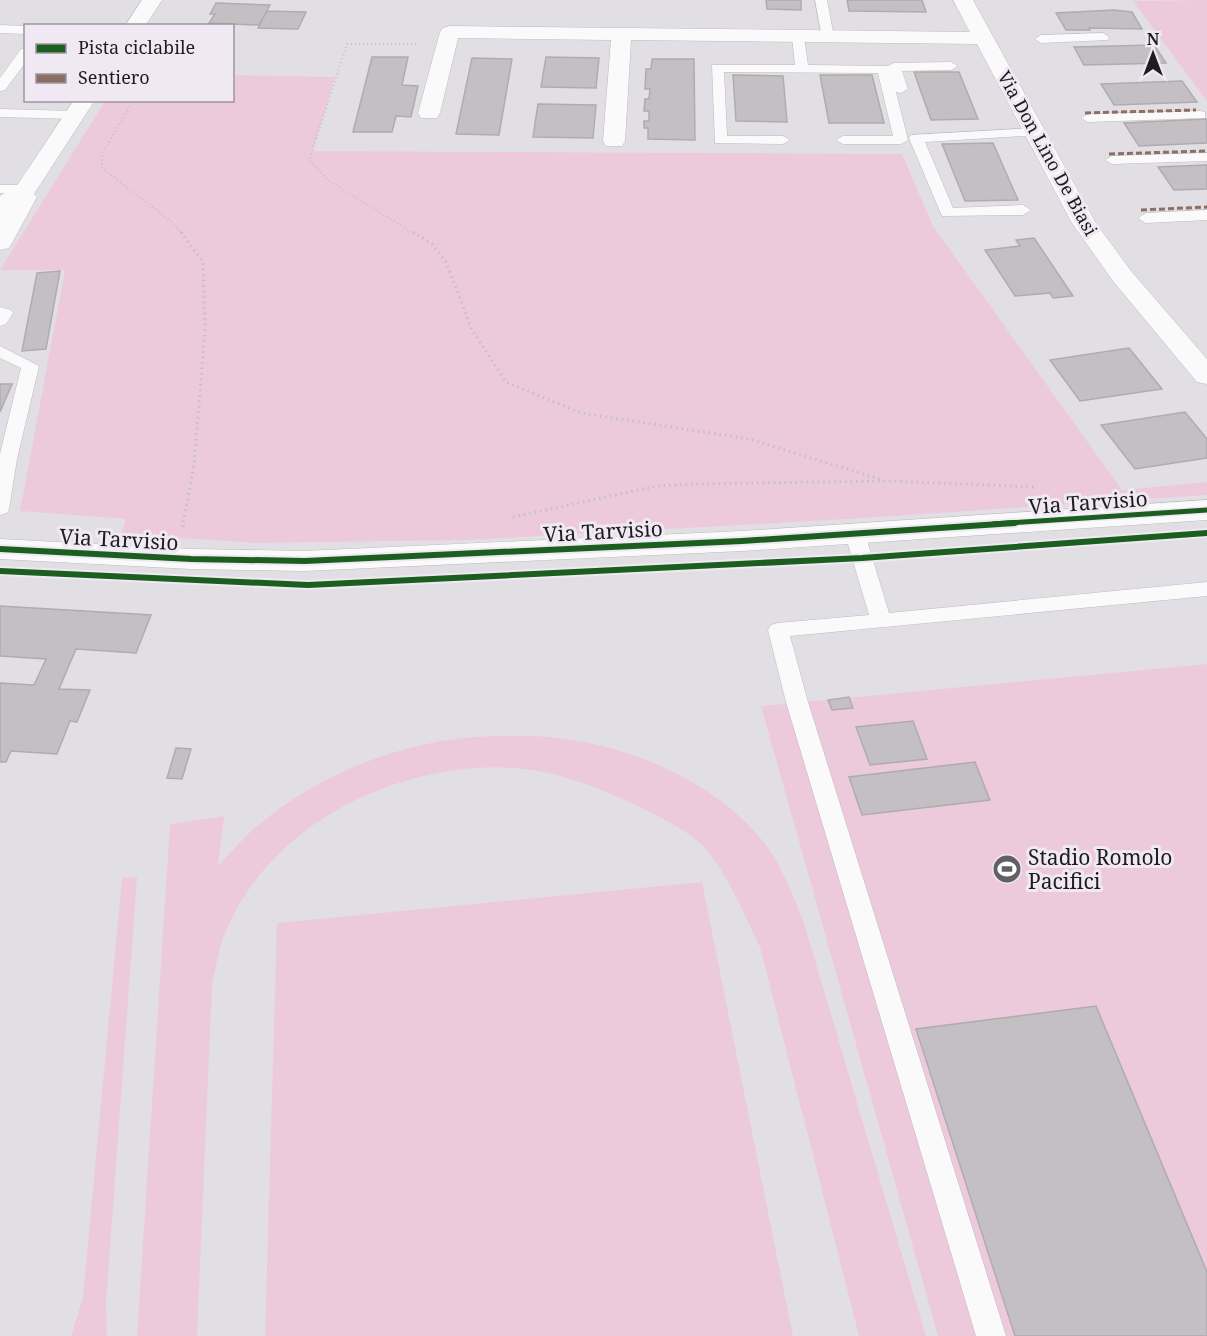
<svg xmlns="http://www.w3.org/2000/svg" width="1207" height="1336" viewBox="0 0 1207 1336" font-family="'Noto Serif',serif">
  <rect width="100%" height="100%" fill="#e2dfe4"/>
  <path fill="#edcadb" d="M1207,0v101l-74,-100z
    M233,75l102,2 -22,74 589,3 31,72 189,264 85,-8v13l-358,24 -380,21 -213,3 -135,-9 5,-15 -106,-8 45,-241h-65l105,-169 127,-1z
    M1207,664v672h-269l-177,-630z
    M494,736c18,0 37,-1 55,1 78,7 168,44 217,108 17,23 27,51 38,78l122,413h-67l-99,-389c-16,-33 -33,-75 -58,-102 -16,-17 -65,-40 -87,-49 -29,-13 -58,-23 -91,-27 -118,-12 -255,52 -300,167 -6,15 -8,33 -12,48l-15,352h-60l33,-512 54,-8 -6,49c13,-12 25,-27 39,-39 65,-55 152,-88 237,-90z
    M137,877l-31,426 1,33h-36l12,-39 39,-419z
    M702,882l91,454h-528l12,-413z"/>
  <path fill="#c3bfc3" stroke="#afacaf" stroke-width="1.5" d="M766,0h35v10l-34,-1z
    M847,0h75l4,12 -77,-1z
    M216,3l54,2 -11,20 -50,-2 6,-9h-5z
    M1114,10l18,2 10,17 -53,-1 1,2h-24l-10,-17z
    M267,11l39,1 -8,17 -40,-1z
    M1154,45l12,18 -82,2 -10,-18z
    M372,57h36l-6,28 16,1 -7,31 -15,-1 -4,16h-39z
    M546,57l53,1 -3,30 -55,-1z
    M472,58l40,1 -13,76 -43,-1z
    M652,59h42l1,81 -47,-1v-11h-4v-7h5v-10h-5l1,-12h4l1,-10h-5l1,-20h5z
    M914,72h45l19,47 -47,1z
    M733,75l50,1 4,46 -51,-1z
    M820,75h52l12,48h-55z
    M1182,81l15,21 -83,3 -13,-21z
    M538,104l58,1 -3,33 -60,-1z
    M1207,119v24l-68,3 -15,-23z
    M993,143l25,57 -53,1 -23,-57z
    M1207,165v24l-33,1 -16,-23z
    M1034,238l39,58 -20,2 -3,-5 -35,3 -30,-46 35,-4 -4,-6z
    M60,271l-14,78 -24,2 15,-78z
    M1129,348l33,41 -82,12 -30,-41z
    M0,384h12l-12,28z
    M1185,412l22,27v19l-72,11 -34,-44z
    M0,606l151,9 -15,38 -60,-4 -17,40 31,1 -13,32 -7,-1 -13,33 -46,-3 -5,11h-6v-79l34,2 12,-26 -46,-3z
    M849,697l4,11 -21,2 -4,-10z
    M913,721l14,38 -57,6 -14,-38z
    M176,748l15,1 -9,30 -15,-1z
    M975,762l15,38 -128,15 -13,-38z
    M1096,1006l111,266v64h-192l-99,-307z"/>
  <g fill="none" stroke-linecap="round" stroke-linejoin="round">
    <g stroke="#bdbbbf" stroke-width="1">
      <path id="service" d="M815,0h12l7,37 -1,3 -5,1 -6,-4z
        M0,25l26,1v8l-26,-1z
        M798,33l6,4 4,28 80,1 6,-3 57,-1 7,4 -7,4 -49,1 6,18 -7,4 -5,-1 12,48 -7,4h-58l-7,-4 7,-4h50l-15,-63 -154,-1 3,64h56l7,4 -7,4 -68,-1 -3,-78h83l-3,-28z
        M1103,33l6,4 -1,3 -67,3 -6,-4 6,-4z
        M26,48v14l-21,28 -5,1v-13l21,-29z
        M0,109l75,2 7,4 -7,4 -75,-2z
        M1200,111l5,1v6l-117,4 -7,-4 7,-4z
        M1035,128l7,4 -2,3 -115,7 28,66 70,-3 8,5 -8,5 -81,1 -33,-78 2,-3z
        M1207,153v8l-95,3 -7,-4 7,-4z
        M0,185h26l7,4 -7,4h-26z
        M1207,210v10l-61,3 -8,-5 8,-5z
        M0,307l11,3 2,3 -7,11 -6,2z
        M0,346l39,20 -22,93 -8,50 -2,4 -7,2v-61l21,-86 -21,-10z
        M855,528l7,2 3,4 24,79 318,-31v14l-417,40 18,66 198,634h-30l-190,-634 -18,-72 3,-5 7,-2 91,-8 -24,-81 3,-4z"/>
    </g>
    <g stroke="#bdbbbf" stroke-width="1">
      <path id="minor" d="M953,0h20l122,222 36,49 76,88v25l-10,-2 -84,-101 -41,-58 -95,-179 -346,-4 -6,101 -3,5h-16l-3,-5 8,-101 -153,-2 -18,75 -3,5h-16l-3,-5 22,-81 3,-4 7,-2 520,6z
        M1207,500v20l-465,31 -437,20 -114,-2 -191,-10v-20l191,10 114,2 437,-20z"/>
    </g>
    <g stroke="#bdbbbf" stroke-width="1">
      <path id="secondary" d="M142,0h20l-17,26h-20z
        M74,100h21l-61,94 3,3 -25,46 -3,5 -9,2v-54l18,-12z"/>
    </g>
    <path stroke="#c2c0c3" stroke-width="2" stroke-dasharray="1 3" stroke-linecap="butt" d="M134,100l-32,54v14l71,55 10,11
      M415,234l-86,-53 -20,-21 38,-116h69"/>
    <path stroke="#c2c0c3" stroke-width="3" stroke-dasharray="1.5 4" stroke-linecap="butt" d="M181,232l22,30 2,69 -11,133 -11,60
      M413,232l19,12 14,18 26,68 34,52 75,31 168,26 134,41
      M513,517l144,-31 34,-2 196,-3 149,6"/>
    <path stroke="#c2c0c3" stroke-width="4" stroke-dasharray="1.5 4.5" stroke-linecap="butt" d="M183,527v-4"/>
    <use href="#service" fill="#fbfafb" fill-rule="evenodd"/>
    <use href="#minor" fill="#fbfafb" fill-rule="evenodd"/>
    <use href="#secondary" fill="#fbfafb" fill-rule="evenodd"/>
    <path stroke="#8d6e63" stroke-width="3" stroke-dasharray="6 3" stroke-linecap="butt" d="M1085,113l111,-3
      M1109,154l98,-3
      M1141,210l66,-3"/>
    <g stroke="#f0e9f4" stroke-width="8">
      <path id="cycleway-far1" d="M993,524l214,-14"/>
    </g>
    <g stroke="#f0e9f4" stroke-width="10">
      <path id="cycleway" d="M0,549l191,10 114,2 437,-20 273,-18
        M0,571l308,14 554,-27 345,-25"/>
    </g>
    <use href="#cycleway-far1" stroke="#1b5e20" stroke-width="5"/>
    <use href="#cycleway" stroke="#1b5e20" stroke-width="6"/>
  </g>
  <defs>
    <g id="stadium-disc" transform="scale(1.5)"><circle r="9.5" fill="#636065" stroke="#f0e9f4"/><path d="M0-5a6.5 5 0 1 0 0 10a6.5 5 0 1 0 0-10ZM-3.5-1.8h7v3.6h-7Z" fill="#fff"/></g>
  </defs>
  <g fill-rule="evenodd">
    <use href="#stadium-disc" x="1007" y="869"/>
  </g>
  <g text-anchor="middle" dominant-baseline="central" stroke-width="6" stroke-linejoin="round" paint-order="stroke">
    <g font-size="18" fill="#1e1c20" stroke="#f0e9f4">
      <text transform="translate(1048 153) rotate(61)">Via Don Lino De Biasi</text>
    </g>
    <g font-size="21" fill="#1e1c20" stroke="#f0e9f4">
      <text transform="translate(1088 502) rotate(-4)">Via Tarvisio</text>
      <text transform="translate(603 531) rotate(-3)">Via Tarvisio</text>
      <text transform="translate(119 539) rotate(3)">Via Tarvisio</text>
    </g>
    <g font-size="21" fill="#1e1c20" stroke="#f0e9f4" text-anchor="start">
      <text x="1028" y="857">Stadio Romolo<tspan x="1028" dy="24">Pacifici</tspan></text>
    </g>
  </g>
  <rect x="24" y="24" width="210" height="78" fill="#f0e9f4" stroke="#9c979f" stroke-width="1.5"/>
  <rect x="36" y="44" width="30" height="9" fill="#1b5e20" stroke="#9c979f" stroke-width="1.5"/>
  <text x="78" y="54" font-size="18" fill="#1e1c20">Pista ciclabile</text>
  <rect x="36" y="74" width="30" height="9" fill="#8d6e63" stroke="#9c979f" stroke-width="1.5"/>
  <text x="78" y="84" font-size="18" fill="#1e1c20">Sentiero</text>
  <g transform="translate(1153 54)" stroke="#f0e9f4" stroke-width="4.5" paint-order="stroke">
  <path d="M0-4.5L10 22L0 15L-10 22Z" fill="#1e1c20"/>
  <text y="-9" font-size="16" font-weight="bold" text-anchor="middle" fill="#1e1c20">N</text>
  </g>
</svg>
